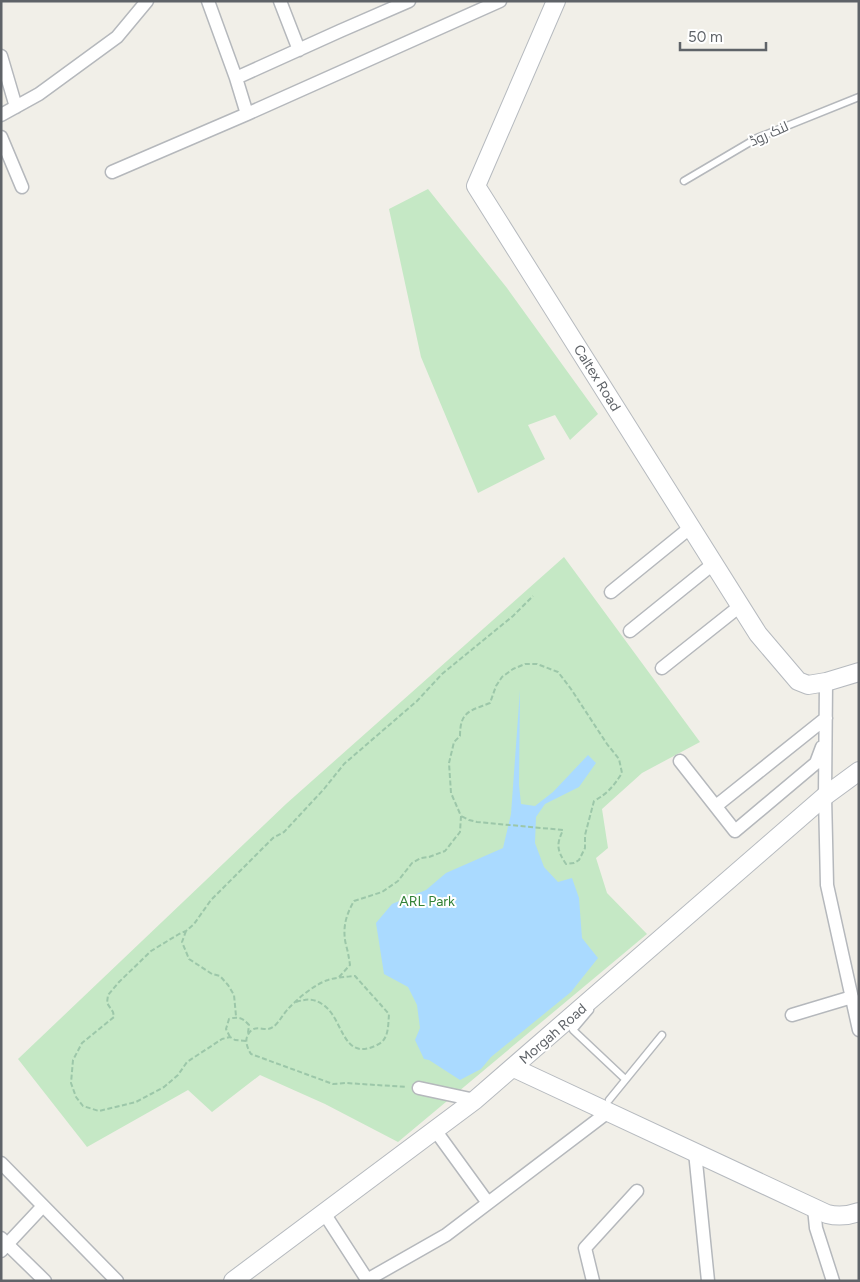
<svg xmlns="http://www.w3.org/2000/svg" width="860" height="1282" viewBox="0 0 860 1282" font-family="Figtree,Cairo,sans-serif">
  <rect width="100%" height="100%" fill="#f1efe8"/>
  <path fill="#c5e8c5" d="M428,189l79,99 91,126 -28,26 -15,-25 -27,10 17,34 -67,34 -57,-136 -32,-148z
    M564,557l136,185 -58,31 -40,36 6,39 -12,10 11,35 40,41 -249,208 -73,-38 -65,-29 -48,37 -24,-22 -101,57 -69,-88 268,-255z"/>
  <path fill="#aadaff" d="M520,690l-1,95 2,19 14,2 18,-14 35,-37 8,8 -17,24 -34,17 -9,13 -1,26 9,24 14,15 14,-4 7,20 3,40 16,20 -27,34 -80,65 -10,12 -21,11 -31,-20 -5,-1 -9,-19 5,-12 -3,-23 -9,-18 -24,-13 -8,-51 16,-19 34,-14 20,-17 57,-25 8,-34z"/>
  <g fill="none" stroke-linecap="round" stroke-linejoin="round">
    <g stroke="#b5b8bc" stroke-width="9">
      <path id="lane" d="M684,181l73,-43 102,-41
        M590,1010l-17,20 52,49
        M609,1100l53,-65"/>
    </g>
    <g stroke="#b5b8bc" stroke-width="15">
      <path id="street" d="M208,1l28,77 11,36
        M280,1l19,49
        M1,56l15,51
        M236,78l104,-47 69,-30
        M1,115l38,-21 78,-57 30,-36
        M1,137l21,50
        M112,172l135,-58 253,-113
        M611,592l80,-65
        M630,631l83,-67
        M662,668l78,-62
        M826,682l-1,114 2,89 32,145
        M680,761l55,70 81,-68 6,-16
        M716,806l110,-88
        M792,1015l60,-18
        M419,1088l56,12
        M435,1130l53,73
        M695,1152l13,129
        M1,1163l116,118
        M814,1208l2,20 17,53
        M324,1213l44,68
        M1,1238l44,43
        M1,1251l42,-45
        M367,1280l79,-45 162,-123
        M593,1281l-8,-33 52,-57"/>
    </g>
    <g stroke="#b6babf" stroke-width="20">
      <path id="secondary" d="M556,1l-80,185 282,448 40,47 10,4 18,-3 33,-10
        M514,1068l313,146c12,3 21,2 32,-2
        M233,1281l242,-181 350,-304 34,-25"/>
    </g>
    <path stroke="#9cc7a9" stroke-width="2" stroke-dasharray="5 2.5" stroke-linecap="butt" d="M186,931l-4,11 7,17 23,15 8,2 8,9 6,10 2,21
      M339,977l11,-12c-1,-7 -2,-13 -4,-20 -4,-17 0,-30 8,-44l28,-9 16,-11 14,-18 9,-5 8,-1 16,-6 15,-19 1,-16 -10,-23 -2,-30 5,-21 6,-6c0,-25 10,-25 30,-33l6,-17 6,-9 11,-8 12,-5h12l21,8 13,17 36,55 12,15 3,14c-9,14 -14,20 -28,28l-9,34v13l-6,12 -5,3 -8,1c-9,-14 -10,-19 -3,-34l-86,-8 -8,-2 -8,-4
      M296,1002c10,-3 17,-4 26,2 22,13 19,59 55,41 12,-5 11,-19 12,-31l-34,-38c-9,1 -18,1 -27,4 -13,4 -31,19 -40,29 -5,5 -9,14 -15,18 -8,6 -17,-4 -24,6 -5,6 -2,15 2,21l82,30 13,-1 61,4
      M230,1037l-4,-8 3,-10c9,-3 14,-1 20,6l-1,8
      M246,1041l-11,-1 -5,-3 -8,2 -35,23 -9,13 -14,12 -13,7 -15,8 -37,9 -16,-5 -7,-9 -5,-14 2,-23 9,-17 32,-26 -1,-5 -6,-9 1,-8 11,-13 32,-31 28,-17 7,-3 8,-7 17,-24 62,-62 11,-6 40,-43 20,-25 73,-63 25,-27 71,-58 20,-20"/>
    <use href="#lane" stroke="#fff" stroke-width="6"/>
    <use href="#street" stroke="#fff" stroke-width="12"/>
    <use href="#secondary" stroke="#fff" stroke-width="18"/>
  </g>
  <g text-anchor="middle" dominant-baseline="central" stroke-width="4" stroke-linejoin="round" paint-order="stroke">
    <g font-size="14" fill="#5f6368" stroke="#fff">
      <text transform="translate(769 134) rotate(-24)">لنک روڈ</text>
      <text transform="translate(597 378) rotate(58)">Caltex Road</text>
      <text transform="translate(553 1034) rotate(-41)">Morgah Road</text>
    </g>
    <g font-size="14" fill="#348238" stroke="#fff">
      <text x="427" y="901">ARL Park</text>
    </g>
  </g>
  <rect width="860" height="1282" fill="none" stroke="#5f6368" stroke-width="5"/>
  <path d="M680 42v8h86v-8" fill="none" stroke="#5f6368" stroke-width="2.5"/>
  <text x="688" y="42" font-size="15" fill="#5f6368" stroke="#ffffff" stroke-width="4" paint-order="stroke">50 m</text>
</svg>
